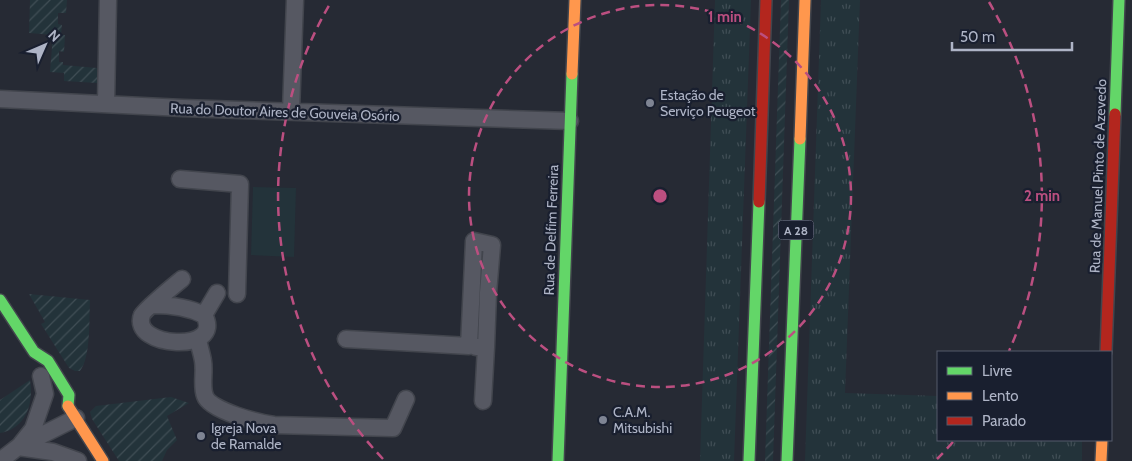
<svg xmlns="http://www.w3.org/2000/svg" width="1132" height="461" viewBox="0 0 1132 461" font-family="Cabin,sans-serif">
  <defs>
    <pattern id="grass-tufts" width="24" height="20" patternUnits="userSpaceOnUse" patternTransform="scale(1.25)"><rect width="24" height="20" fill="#23333a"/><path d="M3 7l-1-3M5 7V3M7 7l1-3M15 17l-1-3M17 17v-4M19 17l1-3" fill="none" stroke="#404e55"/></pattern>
    <pattern id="garden-furrows" width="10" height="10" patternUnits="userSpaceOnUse" patternTransform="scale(1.25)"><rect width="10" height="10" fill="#23333a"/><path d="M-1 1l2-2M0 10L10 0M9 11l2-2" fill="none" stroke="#404e55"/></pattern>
  </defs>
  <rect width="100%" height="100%" fill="#262a34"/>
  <path fill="url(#grass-tufts)" d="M715,0h36l-17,461h-34z
    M821,0h39l-15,393 93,3v44h144v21h-277z"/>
  <path fill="url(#garden-furrows)" d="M30,0h37l-1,13h-8v11l4,1 -1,10h4l-1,17 -5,-1v11h4v3l34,3v15l-33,-2v-8l-14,-1 3,-37 -24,-2z
    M781,0h8l-16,461h-8z
    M29,294l61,6c-1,18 1,57 -10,71h-5l-6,-3 -28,-44 4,-2z
    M30,380c4,23 -4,49 -30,53v-33z
    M171,397l18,6 -22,13 10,24 -10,10 -5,11h-43l-27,-42 -2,-7 6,-6z"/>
  <path fill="#23333a" d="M253,187l43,1 -2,69 -43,-2z"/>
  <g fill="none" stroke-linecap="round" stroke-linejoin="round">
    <g stroke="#42454d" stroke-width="19">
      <path id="street" d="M0,99l183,9 387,13
        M106,104l2,-104
        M291,111l4,-111
        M180,179l60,5 -3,110
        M153,305c18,0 35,2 51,10 22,39 -75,33 -62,0 1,-4 34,-31 40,-36
        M204,315l13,-22
        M198,339c1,7 4,15 5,22 2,11 -2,25 2,35 5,15 55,27 69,29l119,3 13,-29
        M346,339l123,7 5,-105 18,4 -4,48 -2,54
        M476,347h10l-3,54
        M21,444l12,-15 12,-35 -4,-18
        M18,447l35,5 25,9
        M0,461l18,-14 58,-29"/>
    </g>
    <g stroke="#42454d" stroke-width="14">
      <path id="fast" d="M1115,114l4,-114
        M0,300l34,52 14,9 21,34 -1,11
        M558,461l14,-387
        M749,461l10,-259
        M787,461l13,-322"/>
    </g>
    <g stroke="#42454d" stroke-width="14">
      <path id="slow" d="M572,74l3,-74
        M800,139l5,-139
        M68,406l35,55
        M1101,461l1,-21"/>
    </g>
    <g stroke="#42454d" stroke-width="14">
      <path id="jam" d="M759,202l7,-202
        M1106,352l9,-238"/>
    </g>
    <use href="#street" stroke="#565862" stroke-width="16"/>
    <use href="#fast" stroke="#63d668" stroke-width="11"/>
    <use href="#slow" stroke="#ff974d" stroke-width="11"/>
    <use href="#jam" stroke="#b3261e" stroke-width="11"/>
  </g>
  <g fill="none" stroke="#bb4f80" stroke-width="2.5" stroke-dasharray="9 6">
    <circle cx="660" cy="196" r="191"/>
    <path d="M953 442A382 382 0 0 1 937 459M383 459A382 382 0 0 1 331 2M989 2A382 382 0 0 1 1009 351"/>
  </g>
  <g fill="#7e8493" stroke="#191f2f" stroke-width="2">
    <circle cx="650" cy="103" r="5"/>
    <circle cx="603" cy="420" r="5"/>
    <circle cx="201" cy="436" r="5"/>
  </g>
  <g text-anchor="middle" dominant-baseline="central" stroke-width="4.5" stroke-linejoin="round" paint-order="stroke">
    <rect fill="#191f2f" stroke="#818799" stroke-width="1" x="778.5" y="220.5" width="35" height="19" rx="4"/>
    <g font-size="12" font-weight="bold" fill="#aeb4c6">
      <text x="796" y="230">A 28</text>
    </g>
    <g font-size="14" fill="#aeb4c6" stroke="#191f2f" text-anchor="start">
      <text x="660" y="95">Estação de<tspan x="660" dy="16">Serviço Peugeot</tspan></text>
      <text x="613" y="412">C.A.M.<tspan x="613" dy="16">Mitsubishi</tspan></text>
      <text x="211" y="428">Igreja Nova<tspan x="211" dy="16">de Ramalde</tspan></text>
    </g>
    <g font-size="14" fill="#aeb4c6" stroke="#191f2f">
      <text transform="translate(285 112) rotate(2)">Rua do Doutor Aires de Gouveia Osório</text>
      <text transform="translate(1098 176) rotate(-88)">Rua de Manuel Pinto de Azevedo</text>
      <text transform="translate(551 230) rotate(-88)">Rua de Delfim Ferreira</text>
    </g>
  </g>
  <circle cx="660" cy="196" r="8" fill="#bb4f80" stroke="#191f2f" stroke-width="2.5"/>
  <g font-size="15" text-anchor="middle" font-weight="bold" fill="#bb4f80" stroke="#191f2f" stroke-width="4.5" stroke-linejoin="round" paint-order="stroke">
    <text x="725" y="22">1 min</text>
    <text x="1042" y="201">2 min</text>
  </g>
  <rect x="937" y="351" width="175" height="90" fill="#191f2f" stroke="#555b6b"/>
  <rect x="947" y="367" width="25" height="8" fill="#63d668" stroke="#555b6b"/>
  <text x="982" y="376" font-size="15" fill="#aeb4c6">Livre</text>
  <rect x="947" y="392" width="25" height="8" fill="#ff974d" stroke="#555b6b"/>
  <text x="982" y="401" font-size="15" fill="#aeb4c6">Lento</text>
  <rect x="947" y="417" width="25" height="8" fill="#b3261e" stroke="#555b6b"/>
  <text x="982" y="426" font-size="15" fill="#aeb4c6">Parado</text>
  <g transform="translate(45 45) rotate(45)" stroke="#191f2f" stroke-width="4" paint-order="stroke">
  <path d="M0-4L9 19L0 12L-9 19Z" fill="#aeb4c6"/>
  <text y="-8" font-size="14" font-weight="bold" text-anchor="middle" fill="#aeb4c6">N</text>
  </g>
  <path d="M952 42v8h120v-8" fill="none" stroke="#aeb4c6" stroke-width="2.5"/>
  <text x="960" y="42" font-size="15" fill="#aeb4c6" stroke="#191f2f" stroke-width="4" paint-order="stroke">50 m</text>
</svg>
